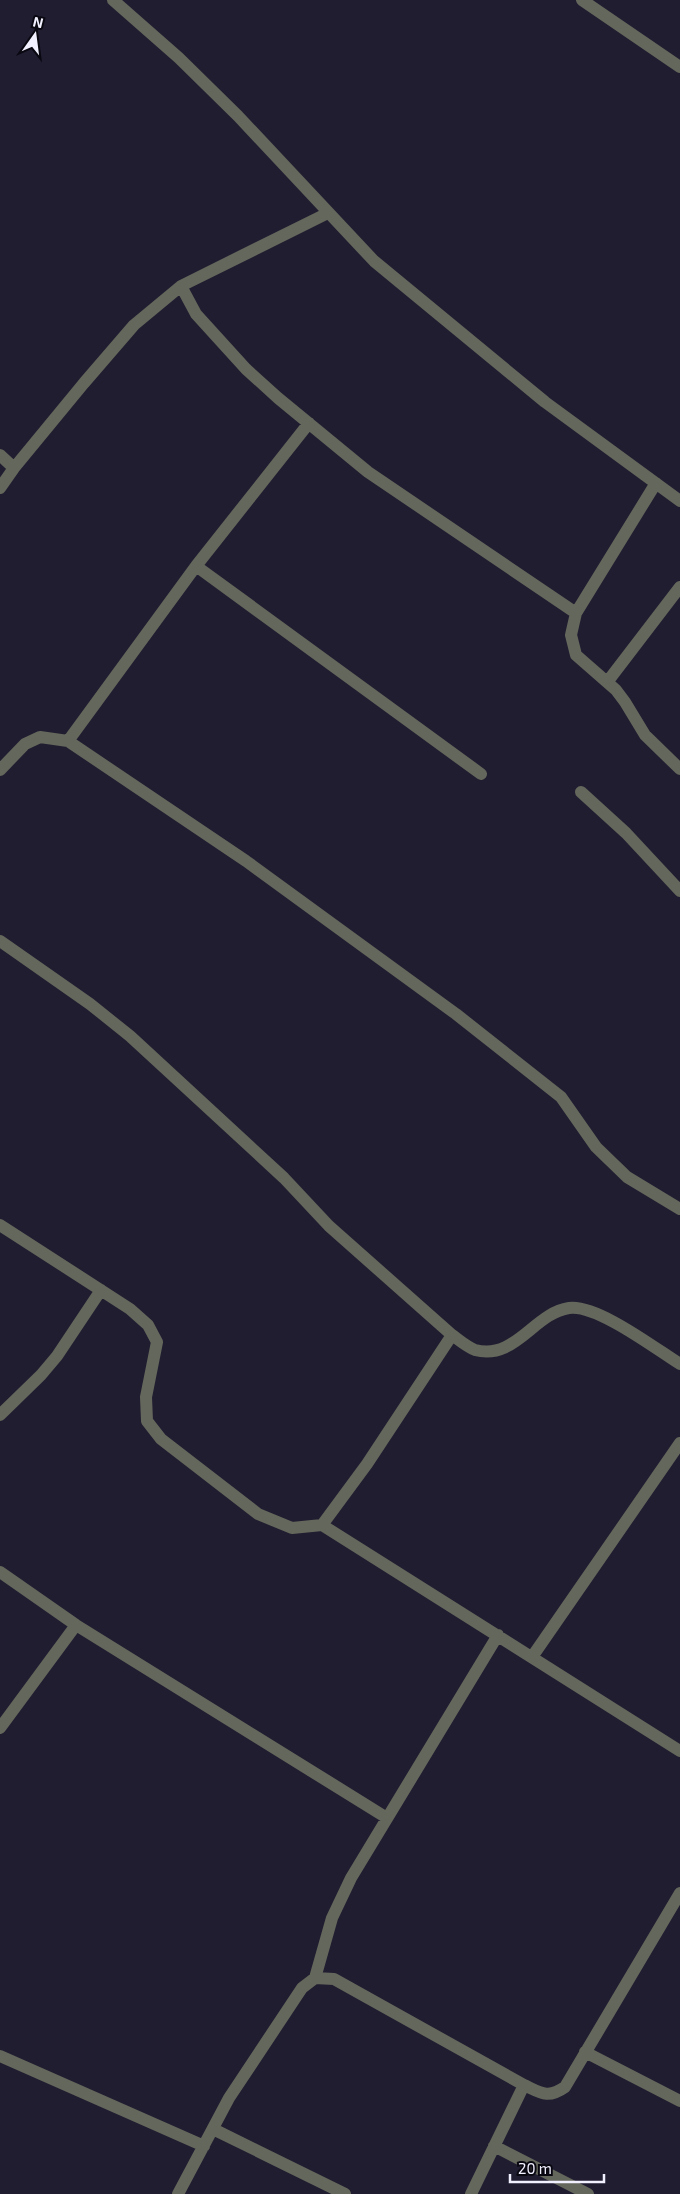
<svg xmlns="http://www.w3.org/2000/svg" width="680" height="2194" viewBox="0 0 680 2194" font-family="'Exo 2',sans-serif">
  <rect width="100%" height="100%" fill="#201d31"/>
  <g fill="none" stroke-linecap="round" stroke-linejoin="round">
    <path stroke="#64675b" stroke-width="12" d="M113,0l66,58 59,58 136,145 171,141 135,99
      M582,0l98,67
      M181,286l15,28 50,55 32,29 90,74 208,141
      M0,455l14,13
      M656,483l-80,130 -5,22 5,20 40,35 9,12 20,33 35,34
      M0,488l14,-20 70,-85 50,-58 47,-39 147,-73
      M196,566l285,208
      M608,681l72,-94
      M68,741l128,-175 113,-143
      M0,770l25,-26 15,-7 28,4 178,120 210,153 105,83 35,50 31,30 53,32
      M581,792l45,41 54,58
      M0,941l90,63 40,32 154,142 45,48 123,109c7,5 15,12 23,15 40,11 59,-37 94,-42 28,-4 87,41 111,56
      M0,1225l130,84 18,16 9,17 -11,55 1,24 14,18 97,75 34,14 30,-3 45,-61 85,-129
      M0,1415l41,-40 16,-19 44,-66
      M322,1525l358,226
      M0,1572l76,53 311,193
      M532,1657l148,-214
      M0,1728l76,-103
      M315,1978l17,-60 19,-40 147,-243
      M585,2052l95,49
      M0,2056l204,90
      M213,2129l132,65
      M494,2146l94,48
      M178,2194l51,-96 73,-110 13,-10 19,1 190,106c17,8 24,14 41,2l115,-194
      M471,2194l53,-109"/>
  </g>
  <g transform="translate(35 35) rotate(14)" stroke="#090811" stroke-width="4" paint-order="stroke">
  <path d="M0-4L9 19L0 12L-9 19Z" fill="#f1f0ff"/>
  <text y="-8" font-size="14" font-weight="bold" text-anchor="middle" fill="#f1f0ff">N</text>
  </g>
  <path d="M510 2174v8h94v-8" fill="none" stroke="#f1f0ff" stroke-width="2.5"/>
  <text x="518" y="2174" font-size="15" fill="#f1f0ff" stroke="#090811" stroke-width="4" paint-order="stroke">20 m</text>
</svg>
